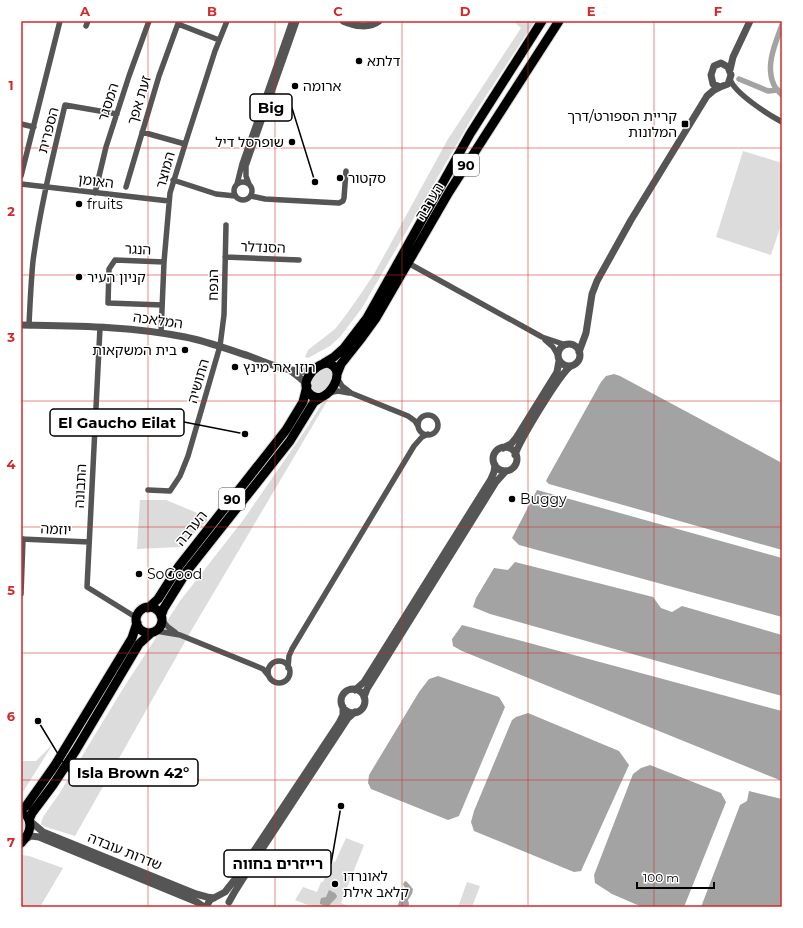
<svg xmlns="http://www.w3.org/2000/svg" width="803" height="928" viewBox="0 0 803 928" font-family="Montserrat,'Noto Sans Hebrew',sans-serif">
  <rect width="100%" height="100%" fill="#fff"/>
  <path fill="#dcdcdc" d="M513,21h22l-59,90 -114,197 -22,29 -10,9 -22,12 -3,-1 3,-7 27,-21 11,-14 16,-23 12,-18 74,-135 73,-111z
    M743,151l39,12v59l-11,33 -55,-18z
    M329,366l5,8 -8,17 -11,3 -6,-8 6,-14z
    M329,398l-138,233 -116,205 -32,-10 -2,-2 2,-7 16,-23 65,-107 56,-86 64,-82 64,-93 13,-21z
    M140,500h26l36,15 6,5 -28,27 -43,2z
    M53,744l-32,51v-34h15z
    M21,815l2,1 4,10 -6,12z
    M346,838l18,7 -23,58 9,4h-37l-18,-7 8,-13 14,5 4,-10h2l5,-12 2,1 3,-10 2,1z
    M21,855l8,1 34,12 -23,39h-19z
    M467,882l13,4 -8,21h-14z"/>
  <path fill="#a3a3a3" d="M614,374l6,2 162,87v87l-233,-66 -3,-3 2,-4 53,-95 5,-6z
    M537,490l245,68v59l-263,-72 -7,-7z
    M515,562l138,35 8,11 11,4 10,-6 100,29v61l-292,-82 -17,-7 3,-9 18,-30 14,2z
    M462,625l320,86v70l-320,-130 -9,-5 -1,-7z
    M438,676l61,21 6,10 -46,109 -11,4 -77,-31 -3,-6 1,-8 50,-83 10,-13z
    M528,713l91,38 10,14 -48,106 -7,1 -100,-41 -3,-9 3,-11 38,-91 4,-3z
    M650,765l71,28 5,9 -42,105h-42l-30,-13 -17,-11 -1,-8 39,-101 8,-6z
    M749,791l33,8v108h-81l39,-102 7,-4z
    M405,881l2,1 6,7 -1,5 -4,6 1,4 -1,3h-11l5,-13 4,-3 -3,-7z
    M329,890l6,3 2,3c-1,4 -6,5 -8,11l-9,-3v-2l1,-4 5,-1z"/>
  <g fill="none" stroke-linecap="round" stroke-linejoin="round">
    <path stroke="#a3a3a3" stroke-width="5.5" d="M739,79l29,12 10,-1
      M782,95c-3,-3 -6,-6 -8,-10 -9,-19 1,-41 8,-60"/>
    <g stroke="#dbdbdb" stroke-width="11">
      <path id="trunk" d="M324,363l10,-6 10,-9 23,-30 103,-184 72,-113
        M327,363c24,5 -1,45 -16,32 -14,-11 4,-31 16,-32z
        M337,374l4,-10 19,-24 16,-22 73,-126 110,-171
        M136 620a13 13 0 1 1 26 0a13 13 0 1 1-26 0Z
        M148,608l10,-9 21,-33 107,-136 17,-28 4,-16
        M161,616l3,-8 23,-37 103,-130 24,-39 8,-5
        M21,810l5,-4 29,-41 77,-127 5,-15
        M29,820l3,-7 21,-28 23,-35 63,-106 12,-11
        M21,843c8,-8 12,-18 6,-27"/>
    </g>
    <path stroke="#555" stroke-width="5.5" d="M178,24l41,16
      M86,26l2,-5
      M730,79c4,14 39,36 52,43
      M21,124l13,3
      M142,132l43,12
      M21,176l39,-155
      M173,180l43,14 19,2
      M234 191a9 9 0 1 1 18 0a9 9 0 1 1-18 0Z
      M21,184l148,17
      M237,184l5,-20 50,-143
      M249,184l-3,-8v-10l51,-145
      M126,187l33,-111 20,-55
      M95,193l11,-46 23,-71 20,-55
      M251,196l14,3 74,4 4,-2 1,-3 2,-27
      M225,257l74,3
      M408,263l134,74 24,8
      M162,305l-54,-2 1,-34 6,-9 49,2
      M29,325c1,-22 2,-43 4,-64 7,-53 20,-105 32,-156l52,9
      M100,328l-13,259 50,31
      M161,333l3,-71 6,-69 17,-55 28,-87 12,-30
      M545,340l8,7 4,7
      M337,378l5,8 9,7 57,23 7,5 3,5
      M328,393l10,-2 11,2
      M418 425a10 10 0 1 1 20 0a10 10 0 1 1-20 0Z
      M148,490l22,1 10,-15 8,-20 32,-110 4,-31 2,-90
      M21,539l68,3
      M21,594l2,-55
      M162,620l6,7 8,6
      M156,631l24,4 76,31 7,3 5,6
      M268 672a11 11 0 1 1 22 0a11 11 0 1 1-22 0Z
      M288,668l1,-12 3,-7 122,-203 8,-9 6,-3"/>
    <path stroke="#555" stroke-width="7" d="M343,21c11,5 26,8 36,0
      M721,63l7,4 3,8 -3,9 -8,3 -7,-3 -2,-9 3,-9z
      M730,70l3,-13 17,-36
      M21,325c54,1 110,1 164,12 21,4 42,12 64,19 19,7 43,19 64,14
      M558 355a11 11 0 1 1 22 0a11 11 0 1 1-22 0Z
      M579,352l7,-19 6,-39 5,-13 34,-61 76,-124 7,-6 6,-3
      M291,371l9,7 7,6
      M493 459a12 12 0 1 1 24 0a12 12 0 1 1-24 0Z
      M503,448l8,-4 5,-6 41,-66 2,-11
      M515,455c4,-13 45,-82 56,-89
      M341 701a12 12 0 1 1 24 0a12 12 0 1 1-24 0Z
      M355,690l9,-8 127,-203 3,-7 1,-7
      M364,697l3,-8 129,-207 10,-11
      M30,821l13,11 153,62 11,3 7,1
      M25,839l6,-3 8,1 158,65 7,5
      M229,902l5,-9 17,-27 97,-148 7,-6
      M206,907l4,-7 15,-8 11,-14 103,-155 4,-8v-8"/>
    <use href="#trunk" stroke="#000" stroke-width="9"/>
  </g>
  <path fill="none" stroke="#d62828" stroke-width="1" stroke-opacity="0.55" d="M148,21v886M275,21v886M402,21v886M528,21v886M654,21v886M21,148h761M21,275h761M21,401h761M21,527h761M21,653h761M21,780h761"/>
  <g fill="#000" stroke="#fff" stroke-width="1.5">
    <circle cx="359" cy="61" r="4"/>
    <circle cx="295" cy="86" r="4"/>
    <rect x="681" y="120" width="8" height="8" rx="2"/>
    <circle cx="292" cy="142" r="4"/>
    <circle cx="340" cy="178" r="4"/>
    <circle cx="79" cy="204" r="4"/>
    <circle cx="79" cy="277" r="4"/>
    <circle cx="185" cy="350" r="4"/>
    <circle cx="235" cy="367" r="4"/>
    <circle cx="512" cy="499" r="4"/>
    <circle cx="139" cy="574" r="4"/>
    <circle cx="335" cy="884" r="4"/>
  </g>
  <g text-anchor="middle" dominant-baseline="central" stroke-width="3" stroke-linejoin="round" paint-order="stroke">
    <g fill="#fff" stroke="#4c4c4c" stroke-width="1">
      <rect x="453" y="154" width="26" height="22" rx="3"/>
      <rect x="219" y="488" width="26" height="22" rx="3"/>
    </g>
    <g font-size="13" font-weight="bold" fill="#000">
      <text x="466" y="165">90</text>
      <text x="232" y="499">90</text>
    </g>
    <g font-size="14" fill="#000" stroke="#fff" text-anchor="start">
      <text x="367" y="61">דלתא</text>
      <text x="303" y="86">ארומה</text>
      <text x="677" y="116" text-anchor="end">קריית הספורט/דרך<tspan x="677" dy="16">המלונות</tspan></text>
      <text x="284" y="142" text-anchor="end">שופרסל דיל</text>
      <text x="348" y="178">סקטור</text>
      <text x="87" y="204">fruits</text>
      <text x="87" y="277">קניון העיר</text>
      <text x="177" y="350" text-anchor="end">בית המשקאות</text>
      <text x="243" y="367">רוזן את מינץ</text>
      <text x="520" y="499">Buggy</text>
      <text x="147" y="574">SoGood</text>
      <text x="343" y="876">לאונרדו<tspan x="343" dy="16">קלאב אילת</tspan></text>
    </g>
    <g font-size="14" fill="#000" stroke="#fff">
      <text transform="translate(139 100) rotate(-73)">זעת אפך</text>
      <text transform="translate(108 102) rotate(-72)">המסגר</text>
      <text transform="translate(48 130) rotate(-75)">הספרית</text>
      <text transform="translate(165 170) rotate(-74)">המוצר</text>
      <text transform="translate(96 181) rotate(7)">האומן</text>
      <text transform="translate(429 201) rotate(-59)">הערבה</text>
      <text transform="translate(263 247) rotate(2)">הסנדלר</text>
      <text transform="translate(138 249) rotate(2)">הנגר</text>
      <text transform="translate(213 285) rotate(-89)">הנפח</text>
      <text transform="translate(158 320) rotate(8)">המלאכה</text>
      <text transform="translate(198 381) rotate(-74)">התושיה</text>
      <text transform="translate(80 486) rotate(-87)">התבונה</text>
      <text transform="translate(191 528) rotate(-51)">הערבה</text>
      <text transform="translate(56 529) rotate(3)">יוזמה</text>
      <text transform="translate(125 851) rotate(22)">שדרות עובדה</text>
    </g>
  </g>
  <path fill="none" stroke="#000" stroke-width="1.5" d="M315 182L292 108M245 434L184 422M38 721L69 772M341 806L331 864"/>
  <g fill="#000" stroke="#fff" stroke-width="1.5">
    <circle cx="315" cy="182" r="4"/>
    <circle cx="245" cy="434" r="4"/>
    <circle cx="38" cy="721" r="4"/>
    <circle cx="341" cy="806" r="4"/>
  </g>
  <g fill="#fff" stroke="#000" stroke-width="1.5">
    <rect x="250" y="94" width="42" height="27" rx="4"/>
    <rect x="50" y="409" width="134" height="27" rx="4"/>
    <rect x="69" y="759" width="129" height="27" rx="4"/>
    <rect x="224" y="850" width="107" height="27" rx="4"/>
  </g>
  <g font-size="15" text-anchor="middle" font-weight="bold" fill="#000">
    <text x="271" y="113">Big</text>
    <text x="117" y="428">El Gaucho Eilat</text>
    <text x="133" y="778">Isla Brown 42°</text>
    <text x="278" y="869">רייזרים בחווה</text>
  </g>
  <rect width="803" height="928" fill="none" stroke="#ffffff" stroke-width="44"/>
  <path d="M637 882v6h77v-6" fill="none" stroke="#000000" stroke-width="2"/>
  <text x="643" y="882" font-size="12" fill="#000000" stroke="#ffffff" stroke-width="3" paint-order="stroke">100 m</text>
  <rect x="22" y="22" width="759" height="884" fill="none" stroke="#d62828" stroke-width="1.5"/>
  <g font-size="13" text-anchor="middle" font-weight="bold" fill="#d62828">
    <text x="85" y="16">A</text>
    <text x="212" y="16">B</text>
    <text x="338" y="16">C</text>
    <text x="465" y="16">D</text>
    <text x="591" y="16">E</text>
    <text x="718" y="16">F</text>
    <text x="11" y="90">1</text>
    <text x="11" y="216">2</text>
    <text x="11" y="342">3</text>
    <text x="11" y="469">4</text>
    <text x="11" y="595">5</text>
    <text x="11" y="721">6</text>
    <text x="11" y="847">7</text>
  </g>
</svg>
